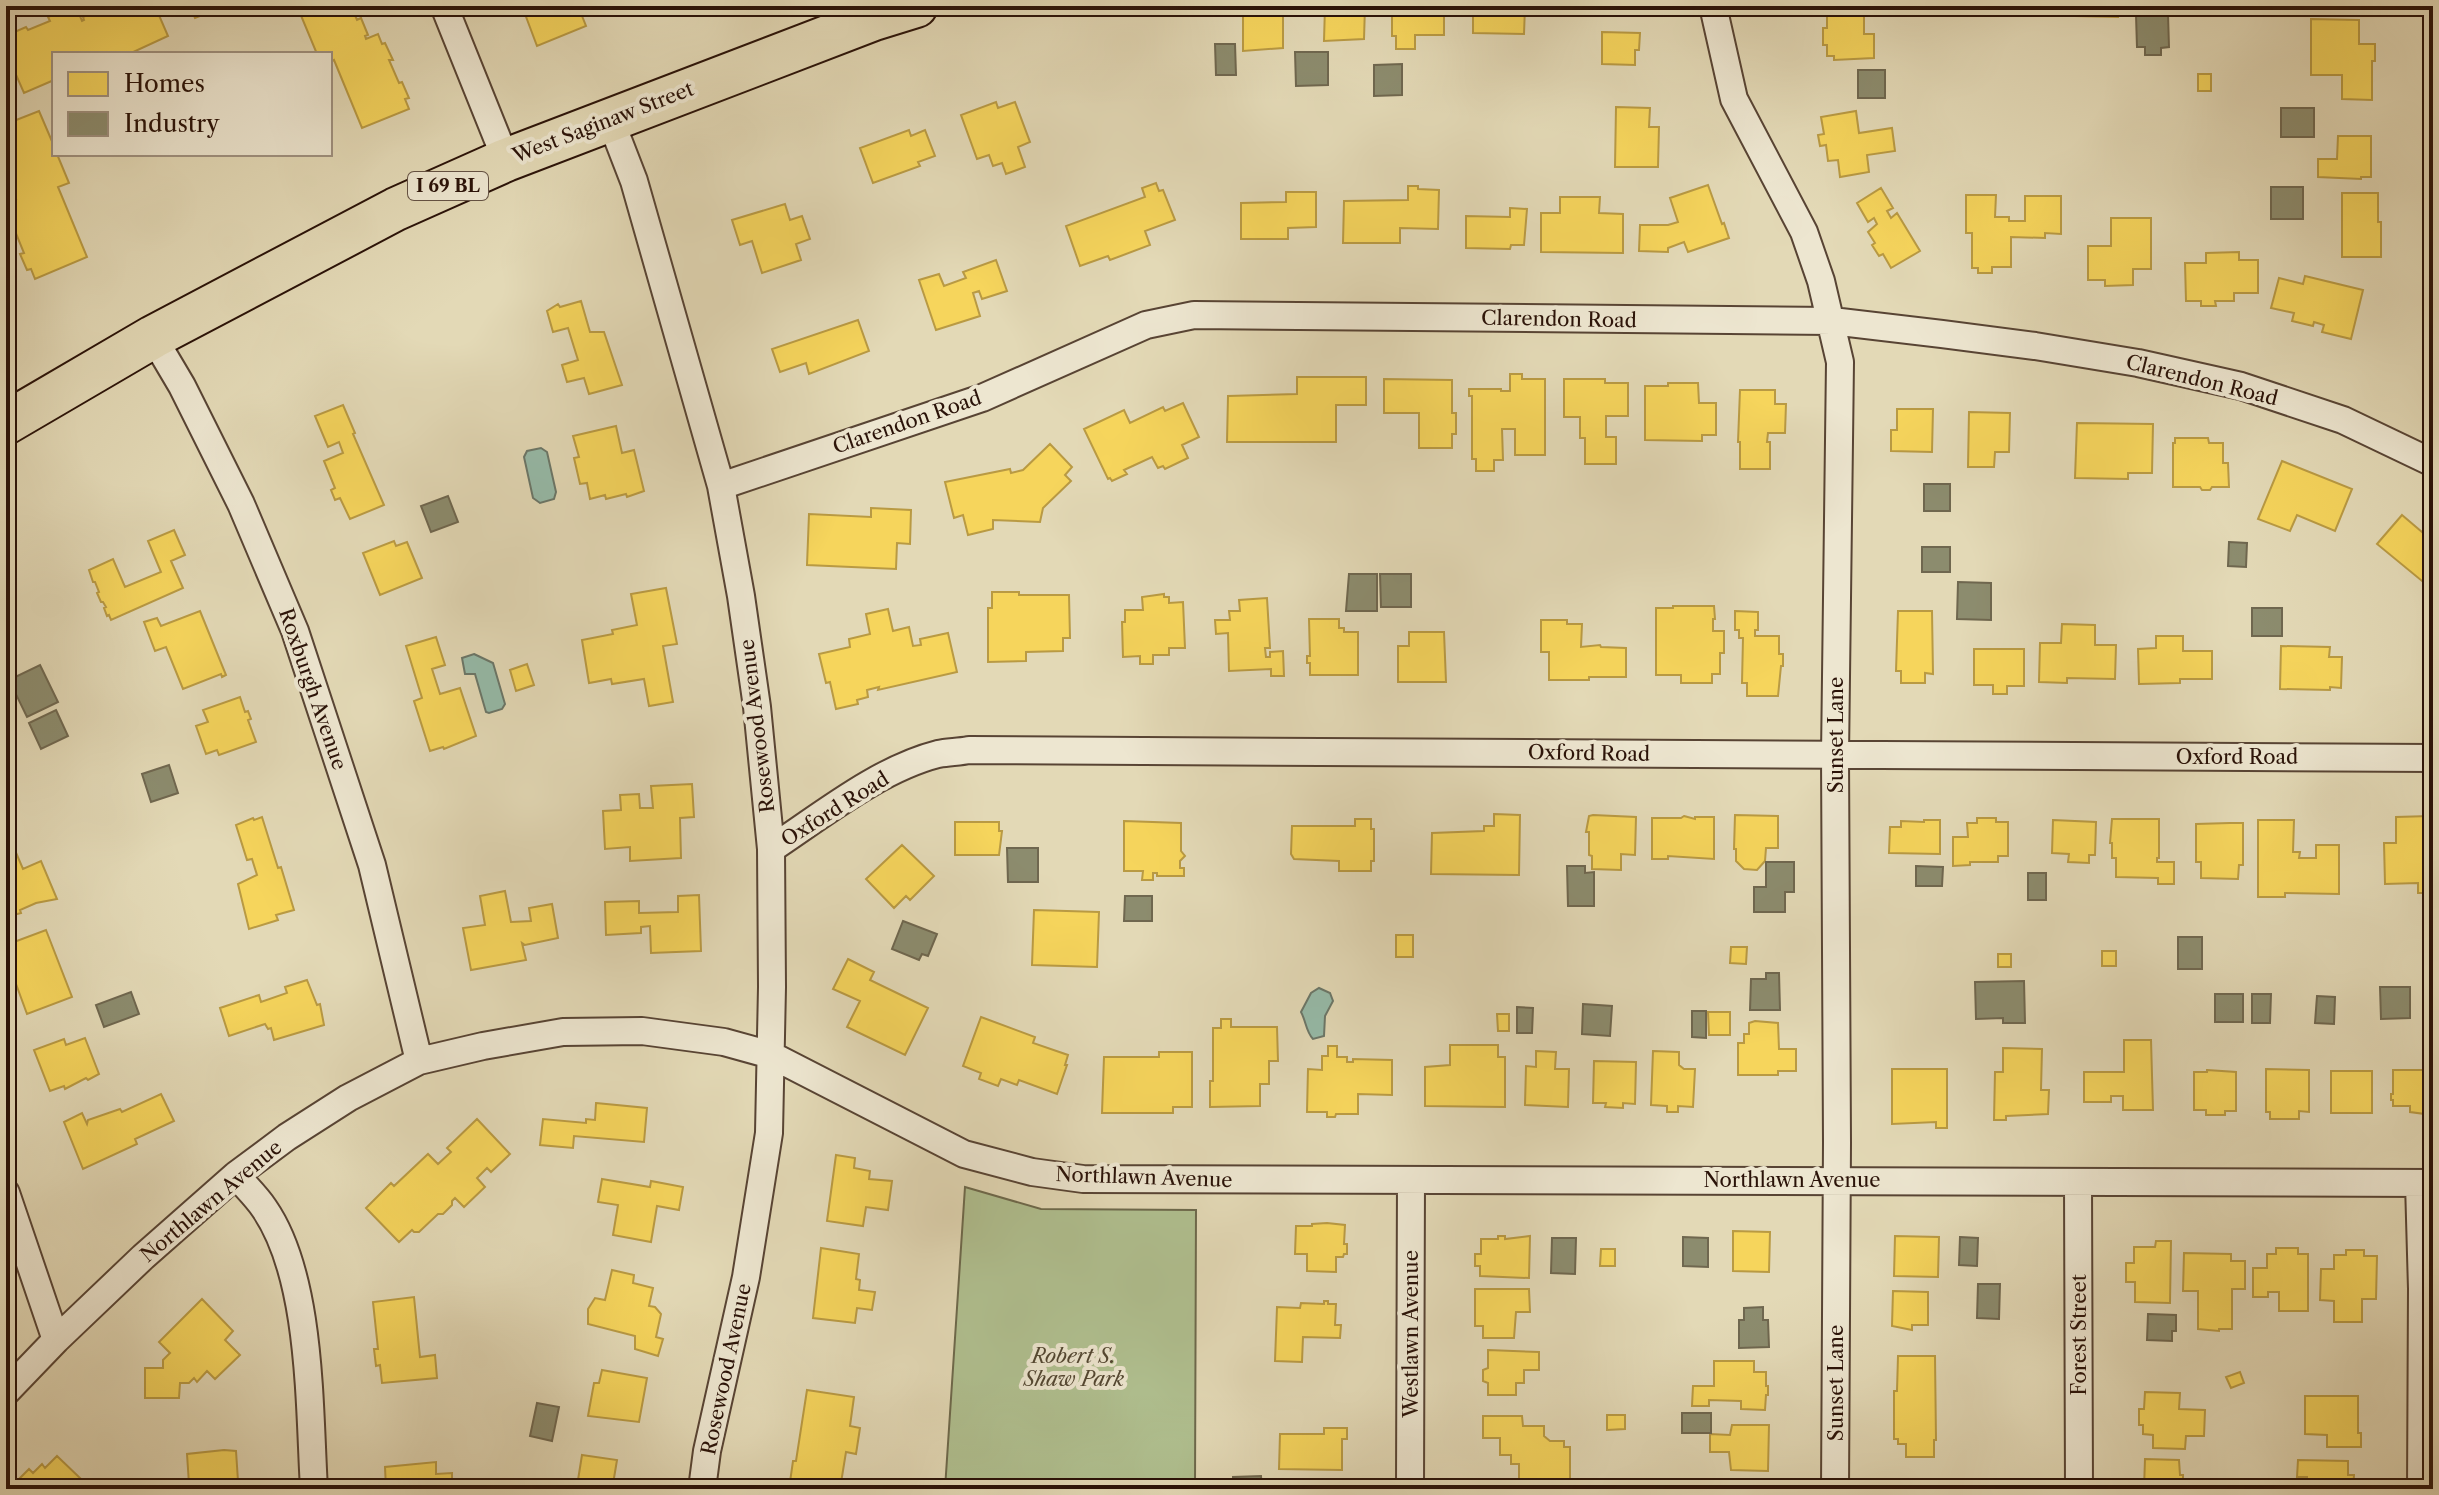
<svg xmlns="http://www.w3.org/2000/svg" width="2439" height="1495" viewBox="0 0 2439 1495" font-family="'Libre Caslon Text',serif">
  <rect width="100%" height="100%" fill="#e3d9b6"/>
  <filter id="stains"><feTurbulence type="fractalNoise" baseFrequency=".0025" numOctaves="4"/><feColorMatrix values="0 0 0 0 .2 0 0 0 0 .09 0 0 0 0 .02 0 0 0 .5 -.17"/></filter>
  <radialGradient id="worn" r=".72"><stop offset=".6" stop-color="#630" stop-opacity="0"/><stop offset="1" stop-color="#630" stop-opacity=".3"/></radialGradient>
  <path fill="#b0c090" stroke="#6d694c" stroke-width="2" d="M965,1187l76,22 155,1 -1,279h-250z"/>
  <path fill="#96bba9" stroke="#6b7769" stroke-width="2" d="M541,448l6,4 9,40 -2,7 -14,4 -7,-5 -9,-41 3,-6z
    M474,654l19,9 12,41 -3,5 -13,4 -3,-1 -11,-38h-10l-3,-16z
    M1319,988l11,5 3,8 -8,15 -1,20 -11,3c-7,-7 -7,-18 -12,-27l10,-19z"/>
  <path fill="#f6d55c" stroke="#b99a43" stroke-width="2" d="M116,6h39l13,30 -39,18h-75v26l-30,13 -18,-41v-12l6,-3 -2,-3 16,-7 2,3 22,-9 -2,-4 17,-7 1,3 11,-4 5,12 2,-1 -1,-3 17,-8 1,3z
    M190,6h35l-30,12z
    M297,6h54l6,14 4,-2 7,17 -3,1 1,3 12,-5 4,10 3,-1 8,17h-4l10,23 3,-1 7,16 -4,1 4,10 -47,19 -28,-68 -4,2v-8h-13z
    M522,6h56l8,20 -49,20z
    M1325,6h40l-1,33 -40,2z
    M1392,6h52v29h-29v14h-19v-13h-4z
    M1473,6h52l-1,28 -51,-1z
    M2075,6h43v11l-43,-1z
    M1243,11h24v3h16v34l-40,3z
    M1827,16h37v18h10v24l-40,2v-4h-7v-11h-4v-17h4z
    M2311,19l48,1v24h16v17h-3v39l-30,-1v-24h-31z
    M1602,32l38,1 -1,17h-4v15l-33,-1z
    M2198,74h13v17h-13z
    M996,102l2,6 17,-6 15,40 -12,5 7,20 -19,7 -4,-11 -9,3 -4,-11 -12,4 -16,-44z
    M1616,107l34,1 -1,19h10l-1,40h-43z
    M39,111l15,35v8h3l12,29 -11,4 29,70 -52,22 -4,-10 -4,1 -7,-16 4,-1 -9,-22 -4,1 -5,-12 2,-6 -2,-11 10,-4 -1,-2 -3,1 -6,-14 2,-5 -2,-5v-50z
    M1856,111l3,22 33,-5 3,23 -28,4 2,17 -29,5 -2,-17 -10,1 -2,-16 -6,1 -2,-11 6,-1 -3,-17z
    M909,130l2,6 14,-6 10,26 -17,6 2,4 -47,17 -13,-35z
    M2338,136h33v41h-10v2l-43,-2v-18h19z
    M1156,183l3,8 4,-1 12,30 -30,11 5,14 -40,15 -2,-4 -28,10 -14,-40 79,-29 -3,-9z
    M1708,185l14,39 2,-1 5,15 -41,14 -4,-10 -16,6v4l-29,-1 1,-26h28l10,-3 -8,-24z
    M1408,186h10v3l21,1 -1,39 -38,-1v15h-57l1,-42 64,-1z
    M1881,188l12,20 -6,3 4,7 6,-5 23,38 -29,17 -8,-14 -4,2 -7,-11 3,-2 -7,-11 9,-8 -3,-6 -6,4 -11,-19z
    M1286,192h30v35l-28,1v11h-47v-36l45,-1z
    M2342,193h36v29h3v35h-39z
    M1966,195h30l-1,22h14v4h16v-25h36v38l-16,-1v5l-34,-1v30h-19v6h-14v-5h-6v-35h-6z
    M1560,197h40l-1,16 24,1v39l-82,-1v-39h19z
    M785,204l5,16 12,-4 8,23 -14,5 5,16 -39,13 -10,-32 -12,4 -8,-25z
    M1510,208l17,1 -3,36h-13l-1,4 -44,-1v-32l44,1z
    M2111,218h40v51h-18v16l-28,1v-6h-17v-34h23z
    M2239,252v8h19v33h-24v8h-19l1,5h-15v-5h-15l-1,-38h21v-10z
    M996,260l11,31 -25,8 -3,-8 -6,2 7,23 -44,14 -17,-50 20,-6 5,12 22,-8 -3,-6z
    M2305,276l58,14 -12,49 -29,-7 2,-7 -10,-3 -1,4 -21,-5 2,-8 -23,-5 8,-30 24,6z
    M581,301l9,31h14l18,53 -33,9 -5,-16 -17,4 -5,-17 16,-5 -10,-32 -15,4 -6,-21 11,-7 2,3z
    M858,320l11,31 -60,23 -3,-11 -26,9 -8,-23z
    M1510,374h12v5h23v76h-30v-26h-13l1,31h-9v11h-18v-12h-4v-63h-3v-7h32v2h9z
    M1297,377h69v28h-30v37h-109l1,-46 69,-2z
    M1384,379l68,1v33h4v21h-4v14h-33v-35h-35z
    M1564,379h41v4h23v33h-22v21h10v27h-31v-26h-5v-21h-16z
    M1668,383h30l1,20h17v32h-14v6l-57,-1v-54h23z
    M1740,390h35v14h11l-1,29h-17l-1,9h3v27h-30v-27h-2z
    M1183,403l16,34 -17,8 6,13 -23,11 -2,-3 -5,2 -6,-11 -28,13 3,4 -15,7 -2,-3 -2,1 -24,-50 40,-19 6,13 33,-16 2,4z
    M343,405l12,28 -2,1 31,71 -34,14 -10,-21 -5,2 -4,-10 4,-2 -11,-27 19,-8 -4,-11 -11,5 -13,-31z
    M1897,409h36l-1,43 -41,-1v-21h6z
    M1969,412l41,1 -1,39h-14l-1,15h-26z
    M2077,423l76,1 -1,49h-24v6l-53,-1z
    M616,426l6,27 12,-3 10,41 -17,6 -1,-3 -20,5 -1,-4 -15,4 -3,-16 -7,1 -6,-26 5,-1 -6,-21z
    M2175,438h33l1,5h14v20h5l1,24h-17l-2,3h-8l-2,-3h-27v-44h2z
    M1050,444l22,23 -7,8 6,6 -28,27 -3,14 -47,-2v9l-25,6 -5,-20 -9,3 -9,-36 65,-13 1,4 12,-3z
    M2282,461l70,28 -17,42 -38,-16 -7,16 -32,-12z
    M871,508l40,2 -1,34 -13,-1 -1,26 -89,-4 2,-51 62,3z
    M2402,515l20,17 2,-3 9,7v54l-56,-46z
    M174,530l11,25 -14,6 12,27 -72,32 -2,-5 -2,1 -3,-8 2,-1 -3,-5h-2l-4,-9 2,-1 -4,-10h-2l-4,-12 24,-11 12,28 36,-15 -13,-31z
    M394,541l2,5 11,-4 15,36 -42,17 -17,-42z
    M666,588l11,56 -14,2 10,56 -24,4 -5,-27 -32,5 -1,-5 -22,4 -7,-43 31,-6 -1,-4 25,-5 -6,-31z
    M992,592h27v3h50l1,43h-7v13l-37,1v9l-38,1v-54h4z
    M1164,594v3h5v6l14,-1 2,46h-16v7h-16v9h-13v-8l-17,1 -1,-35h3v-12h18l-1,-13z
    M1267,598l3,50h-5l1,9h4v-5l13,-1 1,25h-13v-7l-42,2 -1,-38 -12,1 -1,-14h15l-1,-9h11l-1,-11z
    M1673,606h41l1,13h-2v12h11v22h-4v21h-8v9h-31v-8h-25v-67h17z
    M888,609l5,22 16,-4 4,19 8,-1 -1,-6 28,-6 9,39 -79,18 1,-3 -12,3 1,7 -11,3 1,4 -22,5 -6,-27 -4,1 -7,-29 31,-7 -1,-8 21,-5 -4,-20z
    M200,611l26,64 -4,2 -1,-3 -38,15 -17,-42 -11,4 -11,-29 13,-4 4,8z
    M1735,611l23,1v18h-3v6h24v18h4v12h-2l-3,30h-31v-13h-5l1,-45h-4v-8h-4z
    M1898,611h34l1,63 -8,-1v10h-24v-12h-5z
    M1309,619h30v9h5v4h14v43h-48v-12h-3v-7h3z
    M1541,620h26v4h15l-1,23 19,-2 1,2 25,1v29h-37v3h-40v-28h-8z
    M2062,624l33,1v20h21l-1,34 -48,-1v5l-28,-1 1,-39h21z
    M1409,632h35l2,50h-48v-36h11z
    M2156,636h27v15h29v28h-32v4l-41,1 -1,-35 18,-1z
    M436,637l9,28 -13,4 8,25 20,-6 16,48 -32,13 -1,-2 -13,4 -16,-50 8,-3 -16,-52z
    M2281,646l49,1 -1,10h13l-1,31 -11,-1v3l-50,-1z
    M1974,649h50v37h-17v8h-14v-9h-19z
    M527,664l7,21 -18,6 -6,-21z
    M240,697l5,15 3,-1 3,8 -3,1 8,22 -37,13 -2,-5 -11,4 -10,-28 12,-4 -5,-12z
    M692,784l2,33 -14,1 1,40 -51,3v-14l-25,2 -2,-38 18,-1 -1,-15 19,-1 1,14h13l-2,-22z
    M1494,814l26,1 -1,60 -88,-1 1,-41 52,-2v-5h10z
    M1593,815l43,2 -1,38 -14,-1v16l-29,-1v-13l-3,-1v-23h-3l3,-16z
    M1735,815l43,1v32h-12l-1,13 -8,9 -13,-1 -8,-8v-12h-2z
    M1684,816l11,3v-2h19v42l-46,-3v3h-16v-41h29z
    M2430,816l3,18v59h-15v-10l-33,1 -1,-41h12v-26z
    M262,817l16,51 3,-1 13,43 -18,5 2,5 -29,9 -11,-45 19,-9 -5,-16 -5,1 -11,-35 17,-7 1,2z
    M1977,818h19v4h12v34h-10v6h-28v3l-17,1v-29h15l-1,-14h10z
    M1355,819h16v10h3v32h-3v10h-32v-10l-45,-2 -3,-5 1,-28h63z
    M2112,819h47v39h-2v4h17v22h-16v-6l-42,-1v-19h-4v-15h-2z
    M1924,820h16v34l-51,-1 1,-26h11v-6l23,1z
    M2053,820l43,2 -1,33h-6v8l-21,-1 1,-8 -17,-1z
    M2258,820h36l-1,32h7l-1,6h17v-13h23v49l-54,-1v4h-27z
    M1124,821l57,2v28l4,5 -5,5v7h4v8h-27v-3h-4v7h-11l1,-9h-19z
    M955,822h44v9h3l-3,24h-44z
    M2230,823h13v42h-4l-1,14 -37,-1v-16h-5v-38z
    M902,845l32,31 -24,24 -4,-4 -12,12 -28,-29z
    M14,848l9,21 18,-8 16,38 -21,4 -16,7 1,3 -15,4v-66z
    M505,891l6,31 20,-1 -2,-13 23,-4 6,34 -33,7 -3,-2 4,17 -55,10 -8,-42 22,-3 -5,-29z
    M699,895l2,56 -50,2 -1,-27 -9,1v6l-35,2 -1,-33 34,-1v12l39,-1v-16z
    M1034,910l65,2 -2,55 -65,-2z
    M46,930l26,67 -45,17 -11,-30 -9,3 -1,-4v-38z
    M1396,935h17v22h-17z
    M1731,947h16l-1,17 -16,-1z
    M2102,951h14v15h-14z
    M1998,954h13v13h-13z
    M848,959l26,13 -4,8 58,28 -23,47 -58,-28 13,-26 -27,-12z
    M307,980l10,25 3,-1 4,21 -50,15 -3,-12 -3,1 -3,-5 -36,12 -9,-28 39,-13 2,7 26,-9 -2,-6z
    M1708,1012h22v23h-21z
    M1497,1014h12v17h-11z
    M981,1017l54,20 -2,6 35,12 -3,10h2l-10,29 -38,-14 -2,5 -16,-6 -3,7 -19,-7 2,-6 -18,-7z
    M1221,1019h10v8h46l1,34h-9v23h-9v22l-50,1v-26h3v-53h8z
    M1755,1021l23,2 1,26h17v22h-18v4h-40v-32h6v-9h5v-11z
    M85,1038l14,36 -11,6 -2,-2 -21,11 -1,-3 -14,5 -16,-41 30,-11 2,6z
    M2124,1040h27l2,70h-30v-14h-12v6h-27v-30h40z
    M1450,1045h48v12h7v50l-80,-1v-39l25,-2z
    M1328,1046h9v11h10v5h6v-3l39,1v35l-34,-1v20h-22l-1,3h-8v-5h-20l1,-43 14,1v-14h6z
    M2003,1048l39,1 -1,41h8l-1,24 -42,2v4h-12l1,-48h8z
    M1536,1051l20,1 -1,17h14l-1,38 -43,-2 1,-39 10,1z
    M1653,1051l26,1v13l5,4h11l-2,38 -15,-1v6h-11v-6l-16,-1z
    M1159,1052h33v55h-19v6h-71l2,-56h55z
    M1594,1061l42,1 -1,42 -12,-1v5l-18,-1 1,-4h-13z
    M1892,1069h55v59h-11v-6l-44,2z
    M2266,1069l43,1v42l-10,-1v8h-29v-7h-4z
    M2207,1070l29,2v39h-11v4h-19v-5h-12v-38h13z
    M2393,1070h40v45l-23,-3v-6h-17v-6h-2v-6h2z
    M2331,1071h41v42h-41z
    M161,1094l13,27 -39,18 2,5 -54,25 -19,-47 18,-9 5,11 1,-4 32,-11 2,3z
    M596,1103l51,5 -3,34 -70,-6 -1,12 -33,-3 3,-26 43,4v-4l9,1z
    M477,1119l33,35 -19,18 -4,-4 -10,10 8,9 -21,20 -9,-9 -3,3v4l-9,9h-5l-19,18h-5l-2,-2 -13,12 -33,-34 25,-25 3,3 34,-32 10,10 13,-12 -4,-4z
    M836,1155l19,3 -1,10 16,3 -1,8 23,2 -4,29 -22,-3 -3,19 -36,-5z
    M602,1179l48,8 1,-6 32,6 -4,23 -22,-4 -6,36 -38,-7 5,-30 -20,-3z
    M1327,1223l18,2 -1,19h3v10h-3l-1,3h-7v15l-29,-1v-17h-12l1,-28h16v-2z
    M1733,1231l37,1 -1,40 -36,-1z
    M1498,1236h7v3l25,-3 -1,42 -49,-2v-10h-5v-12h6v-15h17z
    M1895,1236l44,1 -1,40 -44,-1z
    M2156,1241h15l-1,62 -35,-1v-20h-9v-19h8v-16h21z
    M821,1248l38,6 -3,25 4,1 -1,10 16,2 -3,18 -15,-2 -2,15 -42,-5z
    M2276,1248h22v6h10v57h-29v-19h-11v5h-15v-29h14v-14h9z
    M1601,1249h14v17h-15z
    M2346,1250h18v6h13l-1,43h-14v23h-28v-21l-14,-1 1,-31h13v-14h12z
    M2184,1253l47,1v7h14v28h-13v40h-13v2l-21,-2v-38h-15z
    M612,1270l22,5 -1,8 20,5 -4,18 6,1 6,7 -5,23 7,2 -5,17 -23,-7v-13l-47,-12v-15l7,-11 10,2z
    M1475,1289h54l1,23h-14l-2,26h-31v-12h-8z
    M1893,1291l35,1v33h-16v5l-20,-4z
    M414,1297l6,60 15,-2 2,23 -55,5 -2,-18 -4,1 -2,-17h4l-5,-47z
    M202,1299l31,32 -8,9 15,15 -25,24 -8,-8 -10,11 -3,-4 -5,5h-9l-1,15h-34v-30h18v-8l7,-7 -11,-11z
    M1324,1301h4v3h8l-1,21h6l-1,13 -37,-1 -1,25 -27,-1 2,-54 23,1 1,-5 23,1z
    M1488,1350l51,2v18h-15v13h-8v12h-28v-12l-5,-2v-11l5,-2z
    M1898,1356h37l1,84h-2v17h-28v-13h-8v-5h-4v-48h3z
    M1714,1361h40v11h12v14h2v9h-2l-1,15 -24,-1v-8l-32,-1v6h-17l1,-20h21z
    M602,1370l45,8 -8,44 -51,-6 6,-33h5z
    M2240,1372l4,11 -13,5 -5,-11z
    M807,1390l47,7 -4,29 10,2 -4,26 -10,-2 -6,37h-51l4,-28h3z
    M2145,1392l35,1 -1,16 26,1 -1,26h-18l-1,13 -32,-1v-13l-10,-1v-9h-4v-16h5z
    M2305,1396h53v37h3v14h-34v-12l-22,-1z
    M1607,1415h18v14l-18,1z
    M1483,1416h39l1,10h21v10l6,5h14v6h6v35l-24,-2v9h-27v-25h-8v-9h-11v-17h-17z
    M1732,1425h37l-1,46 -37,-1 -2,-18h-19v-18l20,1z
    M1324,1428h23v11h-5v31l-63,-1 1,-35h44z
    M224,1450l12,1 2,30 3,1v7h-64v-4l12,-1 -2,-30z
    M582,1455l35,5 -4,24 14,2v3h-38l1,-7 -12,-2z
    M57,1456l23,22 -11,11h-60l20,-20 4,4 9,-9 3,4z
    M2145,1459l34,1 1,15h3v14h-39z
    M2298,1460l50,1v14h6l-1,14h-46v-12h-10z
    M436,1462v12l16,-1v16h-66l-1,-22z"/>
  <path fill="#8c8c6e" stroke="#6f674f" stroke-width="2" d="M2168,14l1,33 -8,1v7h-16v-8h-8l-1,-32z
    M1215,44h20l1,31h-20z
    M1295,52h33v33l-32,1z
    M1402,64v31l-28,1v-31z
    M1858,70h27v28h-27z
    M2281,108h33v29h-33z
    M2271,187h32v32h-32z
    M1924,484h26v27h-26z
    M448,496l10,26 -27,10 -10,-26z
    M2229,542l18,1 -1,24 -18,-1z
    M1922,547h28v25h-28z
    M1349,574h28v37h-31z
    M1380,574h31v33h-30z
    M1958,582l33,1v37l-34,-1z
    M2252,608h30v28h-30z
    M40,665l18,37 -31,15 -18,-37z
    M56,710l12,26 -27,13 -12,-26z
    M169,765l9,28 -27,9 -9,-28z
    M1007,848h31v34h-30z
    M1766,862h28v30h-9v20h-31v-25h12z
    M1567,866h18v7l9,-1v34h-26z
    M1916,866l27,1 -1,19h-26z
    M2028,873h18v27h-18z
    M1125,896h27v25h-28z
    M903,921l34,13 -9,22 -6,-2 -3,6 -27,-11z
    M2178,937h24v32h-24z
    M1766,973h13l1,37h-30l1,-31h15z
    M2024,981l1,42h-22v-5l-27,1 -1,-37z
    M2380,987h30v31l-29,1z
    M131,992l8,22 -35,13 -8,-22z
    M2215,994h28v28h-28z
    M2252,994h19l-1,29h-18z
    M2317,996l18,1 -1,27 -19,-1z
    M1583,1004l29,2 -2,30 -28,-2z
    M1517,1007l16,1 -1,25h-15z
    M1692,1011h14v27l-14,-1z
    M1683,1237l25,1v29l-25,-1z
    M1960,1237l18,1 -1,28 -18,-1z
    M1552,1238h24l-1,36 -24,-1z
    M1978,1284h22l-1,35 -22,-1z
    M1763,1307v13h5l1,27 -30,1v-28h5v-12z
    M2148,1314l28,1v16h-4v10l-25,-1z
    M537,1403l22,4 -7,34 -22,-5z
    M1682,1413h29v20h-29z
    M1261,1476l1,13h-29v-12z"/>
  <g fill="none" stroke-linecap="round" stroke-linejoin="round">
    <g stroke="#584434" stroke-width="30">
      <path id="street" d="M444,6l62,154
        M1713,6l21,93 70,133 17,49 19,81 -5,394 2,386 -2,347
        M610,119l24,62 87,305 20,110 16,111 14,142 1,138 -3,146 -23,144 -39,174 -5,38
        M153,337l29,49 59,118 54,127 77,234 47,196
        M721,486l261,-88 164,-73 48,-10 638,6 110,13 93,12 103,17 103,23 102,34 90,43
        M771,849c50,-33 108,-80 167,-95 10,-2 21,-2 31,-4l1464,8
        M236,1175c9,11 20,21 28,33 48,69 45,199 50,281
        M2078,1182l1,307
        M2419,1183l3,106 -1,200
        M6,1193l50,147
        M6,1392l50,-52 87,-83 93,-82 51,-38 61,-39 71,-37 64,-15 80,-14 79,-1 82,11 47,13 193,99 68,18 51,7 1350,4
        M1410,1489l1,-309"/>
    </g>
    <g stroke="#2a1208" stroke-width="46">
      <path id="primary" d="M6,423l147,-86 243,-128 110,-49 368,-141 42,-13"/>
    </g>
    <use href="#street" stroke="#ede6d0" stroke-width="26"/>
    <use href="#primary" stroke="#e3d9b6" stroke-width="42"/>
  </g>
  <g text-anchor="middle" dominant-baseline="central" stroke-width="8" stroke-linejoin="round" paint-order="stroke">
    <rect fill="#ede6d0" stroke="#645244" stroke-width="2" x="408" y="172" width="80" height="28" rx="6"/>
    <g font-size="18" font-weight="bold" fill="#2a1208">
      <text x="448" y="186">I 69 BL</text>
    </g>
    <g font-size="20" fill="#2a1208" stroke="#ede6d0">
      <text transform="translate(603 122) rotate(-21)">West Saginaw Street</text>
      <text transform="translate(1559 319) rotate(1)">Clarendon Road</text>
      <text transform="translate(2202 380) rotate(14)">Clarendon Road</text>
      <text transform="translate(907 422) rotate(-19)">Clarendon Road</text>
      <text transform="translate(313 689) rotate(71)">Roxburgh Avenue</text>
      <text transform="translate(757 726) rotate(-97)">Rosewood Avenue</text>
      <text transform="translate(1836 735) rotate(-90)">Sunset Lane</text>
      <text transform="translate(1589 753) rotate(1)">Oxford Road</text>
      <text x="2237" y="757">Oxford Road</text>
      <text transform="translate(835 809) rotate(-32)">Oxford Road</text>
      <text transform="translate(1144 1177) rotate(2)">Northlawn Avenue</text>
      <text x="1792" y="1180">Northlawn Avenue</text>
      <text transform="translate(211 1201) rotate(-40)">Northlawn Avenue</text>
      <text transform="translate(1411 1334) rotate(-90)">Westlawn Avenue</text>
      <text transform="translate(2079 1335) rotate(-90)">Forest Street</text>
      <text transform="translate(726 1369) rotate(-78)">Rosewood Avenue</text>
      <text transform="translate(1836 1383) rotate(-90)">Sunset Lane</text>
    </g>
    <g font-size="20" font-style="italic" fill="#524631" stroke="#ede6d0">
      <text x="1074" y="1356">Robert S.<tspan x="1074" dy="23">Shaw Park</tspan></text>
    </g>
  </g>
  <rect width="2439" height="1495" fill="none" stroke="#e3d9b6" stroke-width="32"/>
  <rect x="8" y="8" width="2423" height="1479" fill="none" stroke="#2a1208" stroke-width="4"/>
  <rect x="16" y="16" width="2407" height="1463" fill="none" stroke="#2a1208" stroke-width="2"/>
  <rect x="52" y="52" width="280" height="104" fill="#ede6d0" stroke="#9f9180" stroke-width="2"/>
  <rect x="68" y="72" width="40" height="24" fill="#f6d55c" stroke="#9f9180" stroke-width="2"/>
  <text x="124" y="92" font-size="24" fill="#2a1208">Homes</text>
  <rect x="68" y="112" width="40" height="24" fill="#8c8c6e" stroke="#9f9180" stroke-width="2"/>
  <text x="124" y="132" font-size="24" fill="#2a1208">Industry</text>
  <rect width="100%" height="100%" filter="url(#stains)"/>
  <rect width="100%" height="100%" fill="url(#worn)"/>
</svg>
